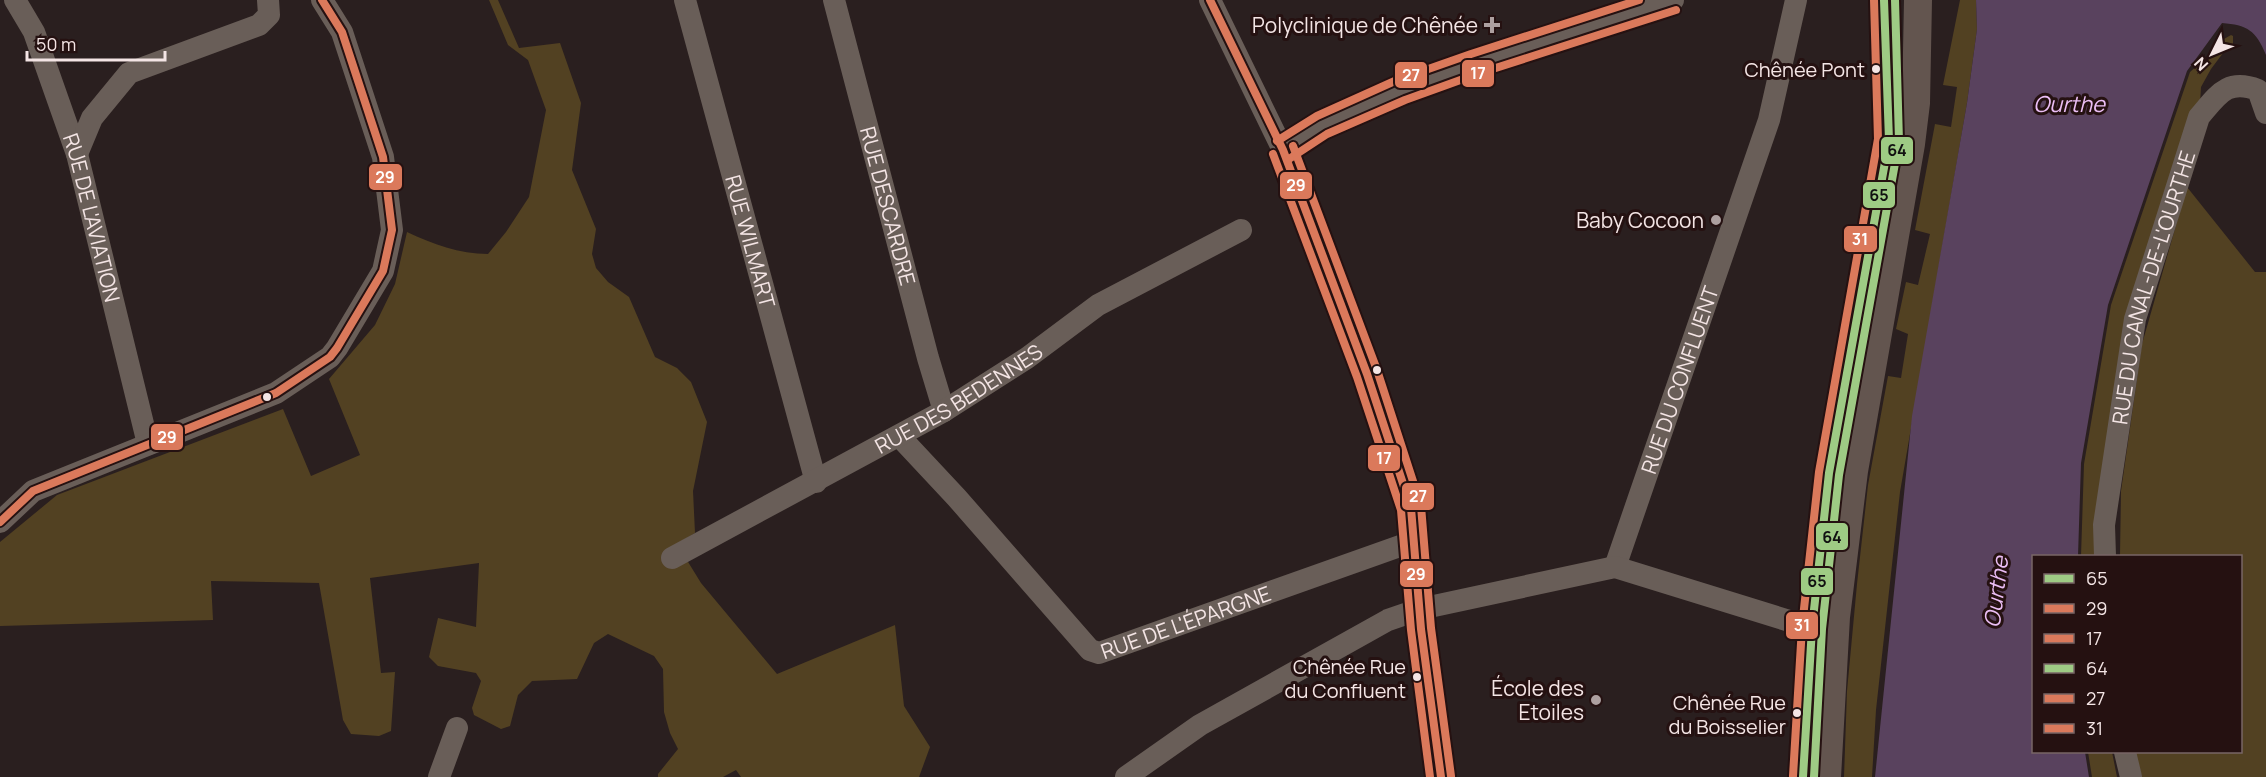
<svg xmlns="http://www.w3.org/2000/svg" width="2266" height="777" viewBox="0 0 2266 777" font-family="Manrope,sans-serif">
  <rect width="100%" height="100%" fill="#2a1f1f"/>
  <path fill="#524122" d="M489,0h9l21,48 41,-5 21,60 -9,67 24,59 -4,25 4,14 12,14 21,15 26,60 22,11 14,14 16,40 -14,69 2,42 -18,11 24,39 76,91 118,-49 9,81 26,41 -11,30h-178l-5,-7 -13,7h-65v-3l20,-25 -8,-16 -6,-21 -1,-43 -9,-13 -46,-22 -14,9 -17,36 -45,2 -14,14 -8,31 -9,3 -27,-14 -2,-7 9,-27 -5,-8 -38,-7 -9,-9 9,-39 38,9 3,-64 -109,15 11,95 14,-1 -4,59 -12,5 -28,-2 -8,-14 -24,-137 -108,-2 2,39 -213,6v-84l57,-47 226,-86 28,67 49,-21 -31,-76 46,-54 20,-41 12,-52c26,12 52,22 81,22l18,-22 23,-35 17,-87 -18,-50 -20,-15z
    M1960,0h16l1,29 -10,74 -67,389 -24,218 -4,67h-28l3,-86 10,-107 11,-99 20,-109 13,2 7,-44 -12,-5 10,-47 12,3 12,-51 -15,-4 20,-106 16,3 6,-40 -14,-2z
    M2231,35l2,1v13l-10,4 -12,16 -10,18 -1,17 -37,91 -69,361h-13l3,-92 27,-159 79,-233 19,-17 8,-12z
    M2187,187l68,85h11v505h-124l-7,-25h105v-196h-120l1,-65 21,-147z
    M2088,752h24l5,25h-25z"/>
  <path fill="#59425e" d="M1976,0h290v55c-10,-25 -19,-30 -44,-32l-35,48 -79,234 -27,158 -3,93h-44v196h51l4,25h-214l37,-361 55,-313 10,-74z"/>
  <g fill="none" stroke-linecap="round" stroke-linejoin="round">
    <g stroke="#695e58" stroke-width="22">
      <path id="s1" d="M15,0l19,32 43,122 71,290"/>
      <path id="s2" d="M685,0l131,482"/>
      <path id="s3" d="M834,0l94,358 16,53"/>
      <path d="M1210,0l73,150 84,224 33,98 11,36 10,121 20,148"/>
      <path d="M1283,150l39,-25 79,-35 73,-26 199,-64"/>
      <path d="M77,154l15,-36 37,-45 130,-48 10,-10 -1,-15"/>
      <path id="s4" d="M900,437l57,61 133,152 9,3 315,-112"/>
      <path d="M0,522l33,-31 243,-98 54,-36 7,-9 46,-77 9,-41 -9,-73 -41,-125 -20,-32"/>
      <path id="s5" d="M2105,556l-1,-31 31,-206 64,-202c19,-22 28,-39 59,-27l8,23"/>
      <path id="s6" d="M672,558l272,-147 83,-53 71,-53 143,-75"/>
      <path id="s7" d="M1615,567l154,-447 27,-120"/>
      <path d="M2125,752l6,25"/>
      <path d="M439,777l18,-49"/>
      <path d="M1126,777l74,-52 188,-105 32,-11 195,-42 197,61"/>
    </g>
    <path stroke="#63554f" stroke-width="28" d="M1803,777l9,-149 17,-155 60,-333 -5,-140
      M1827,777l9,-160 18,-146 57,-327 5,-41 2,-103"/>
    <g stroke="#251111" stroke-width="12">
      <path id="bus-1" d="M1803,777l9,-149 17,-155 60,-333 -5,-140"/>
    </g>
    <g stroke="#251111" stroke-width="12">
      <path id="bus-2" d="M1210,0l73,150 84,224 44,134 10,121 20,148
        M0,522l33,-31 243,-98 54,-36 7,-9 46,-77 9,-41 -9,-73 -41,-125 -20,-32"/>
    </g>
    <g stroke="#251111" stroke-width="12">
      <path id="bus-3" d="M1273,154l84,223 44,133 10,120 19,147
        M1289,159l38,-25 78,-34 72,-26 199,-64"/>
    </g>
    <g stroke="#251111" stroke-width="12">
      <path id="bus-4" d="M1814,777l8,-148 17,-154 60,-334 -4,-141"/>
    </g>
    <g stroke="#251111" stroke-width="12">
      <path id="bus-5" d="M1277,141l40,-25 80,-36 74,-26 168,-54
        M1293,146l84,224 44,136 10,122 20,148"/>
    </g>
    <g stroke="#251111" stroke-width="12">
      <path id="bus-6" d="M1793,776l9,-149 17,-155 59,-333 -4,-139"/>
    </g>
    <use href="#bus-1" stroke="#9ecb84" stroke-width="8"/>
    <use href="#bus-2" stroke="#db795b" stroke-width="8"/>
    <use href="#bus-3" stroke="#db795b" stroke-width="8"/>
    <use href="#bus-4" stroke="#9ecb84" stroke-width="8"/>
    <use href="#bus-5" stroke="#db795b" stroke-width="8"/>
    <use href="#bus-6" stroke="#db795b" stroke-width="8"/>
  </g>
  <g fill="#ada0a0" stroke="#251111" stroke-width="2">
    <path d="M1489 16h6v6h6v6h-6v6h-6v-6h-6v-6h6z"/>
    <circle cx="1716" cy="220" r="6"/>
    <circle cx="1596" cy="700" r="6"/>
  </g>
  <g fill="#f4e5e5" stroke="#251111" stroke-width="2">
    <circle cx="1876" cy="69" r="5"/>
    <circle cx="1377" cy="370" r="5"/>
    <circle cx="267" cy="397" r="5"/>
    <circle cx="1417" cy="677" r="5"/>
    <circle cx="1797" cy="713" r="5"/>
  </g>
  <g text-anchor="middle" dominant-baseline="central" stroke-width="6" stroke-linejoin="round" paint-order="stroke">
    <g font-size="20" fill="#f4e5e5" stroke="#251111" text-anchor="end">
      <text x="1865" y="69">Chênée Pont</text>
      <text x="1406" y="666">Chênée Rue<tspan x="1406" dy="24">du Confluent</tspan></text>
      <text x="1786" y="702">Chênée Rue<tspan x="1786" dy="24">du Boisselier</tspan></text>
    </g>
    <g font-size="21" fill="#f4e5e5" stroke="#251111" text-anchor="end">
      <text x="1478" y="25">Polyclinique de Chênée</text>
      <text x="1704" y="220">Baby Cocoon</text>
      <text x="1584" y="688">École des<tspan x="1584" dy="24">Etoiles</tspan></text>
    </g>
    <g font-size="21" fill="#f4e5e5" stroke="#251111">
      <text stroke="none"><textPath href="#s3" startOffset="213">RUE DESCARDRE</textPath></text>
      <text stroke="none"><textPath href="#s1" startOffset="232">RUE DE L'AVIATION</textPath></text>
      <text stroke="none"><textPath href="#s2" startOffset="250">RUE WILMART</textPath></text>
      <text stroke="none"><textPath href="#s5" startOffset="274">RUE DU CANAL-DE-L'OURTHE</textPath></text>
      <text stroke="none"><textPath href="#s7" startOffset="198">RUE DU CONFLUENT</textPath></text>
      <text stroke="none"><textPath href="#s6" startOffset="328">RUE DES BEDENNES</textPath></text>
      <text stroke="none"><textPath href="#s4" startOffset="387">RUE DE L'ÉPARGNE</textPath></text>
    </g>
    <g font-size="22" font-style="italic" fill="#ebbef5" stroke="#251111">
      <text x="2069" y="104">Ourthe</text>
      <text transform="translate(1996 592) rotate(-83)">Ourthe</text>
    </g>
  </g>
  <g stroke="#251111" stroke-width="2">
    <rect x="1461" y="59" width="34" height="29" rx="6" fill="#db795b"/>
    <rect x="1394" y="61" width="34" height="28" rx="6" fill="#db795b"/>
    <rect x="1880" y="136" width="34" height="29" rx="6" fill="#9ecb84"/>
    <rect x="368" y="163" width="35" height="28" rx="6" fill="#db795b"/>
    <rect x="1279" y="171" width="34" height="29" rx="6" fill="#db795b"/>
    <rect x="1862" y="181" width="34" height="28" rx="6" fill="#9ecb84"/>
    <rect x="1843" y="225" width="35" height="28" rx="6" fill="#db795b"/>
    <rect x="150" y="423" width="34" height="28" rx="6" fill="#db795b"/>
    <rect x="1367" y="444" width="34" height="28" rx="6" fill="#db795b"/>
    <rect x="1401" y="482" width="34" height="29" rx="6" fill="#db795b"/>
    <rect x="1815" y="522" width="34" height="29" rx="6" fill="#9ecb84"/>
    <rect x="1399" y="560" width="35" height="28" rx="6" fill="#db795b"/>
    <rect x="1800" y="567" width="34" height="29" rx="6" fill="#9ecb84"/>
    <rect x="1785" y="611" width="34" height="29" rx="6" fill="#db795b"/>
  </g>
  <g font-size="16" text-anchor="middle" font-weight="bold" fill="#fff">
    <text x="1478" y="79">17</text>
    <text x="1411" y="81">27</text>
    <text x="385" y="183">29</text>
    <text x="1296" y="191">29</text>
    <text x="1860" y="245">31</text>
    <text x="167" y="443">29</text>
    <text x="1384" y="464">17</text>
    <text x="1418" y="502">27</text>
    <text x="1416" y="580">29</text>
    <text x="1802" y="631">31</text>
  </g>
  <g font-size="16" text-anchor="middle" font-weight="bold" fill="#111">
    <text x="1897" y="156">64</text>
    <text x="1879" y="201">65</text>
    <text x="1832" y="543">64</text>
    <text x="1817" y="587">65</text>
  </g>
  <rect x="2032" y="555" width="210" height="198" fill="#251111" stroke="#786666" stroke-width="1.5"/>
  <rect x="2044" y="574" width="30" height="9" fill="#9ecb84" stroke="#786666" stroke-width="1.5"/>
  <text x="2086" y="585" font-size="18" fill="#f4e5e5">65</text>
  <rect x="2044" y="604" width="30" height="9" fill="#db795b" stroke="#786666" stroke-width="1.5"/>
  <text x="2086" y="615" font-size="18" fill="#f4e5e5">29</text>
  <rect x="2044" y="634" width="30" height="9" fill="#db795b" stroke="#786666" stroke-width="1.5"/>
  <text x="2086" y="645" font-size="18" fill="#f4e5e5">17</text>
  <rect x="2044" y="664" width="30" height="9" fill="#9ecb84" stroke="#786666" stroke-width="1.5"/>
  <text x="2086" y="675" font-size="18" fill="#f4e5e5">64</text>
  <rect x="2044" y="694" width="30" height="9" fill="#db795b" stroke="#786666" stroke-width="1.5"/>
  <text x="2086" y="705" font-size="18" fill="#f4e5e5">27</text>
  <rect x="2044" y="724" width="30" height="9" fill="#db795b" stroke="#786666" stroke-width="1.5"/>
  <text x="2086" y="735" font-size="18" fill="#f4e5e5">31</text>
  <g transform="translate(2212 54) rotate(227)" stroke="#251111" stroke-width="4.5" paint-order="stroke">
  <path d="M0-4.5L10 22L0 15L-10 22Z" fill="#f4e5e5"/>
  <text y="-9" font-size="16" font-weight="bold" text-anchor="middle" fill="#f4e5e5">N</text>
  </g>
  <path d="M27 51v9h138v-9" fill="none" stroke="#f4e5e5" stroke-width="3"/>
  <text x="36" y="51" font-size="18" fill="#f4e5e5" stroke="#251111" stroke-width="4.5" paint-order="stroke">50 m</text>
</svg>
